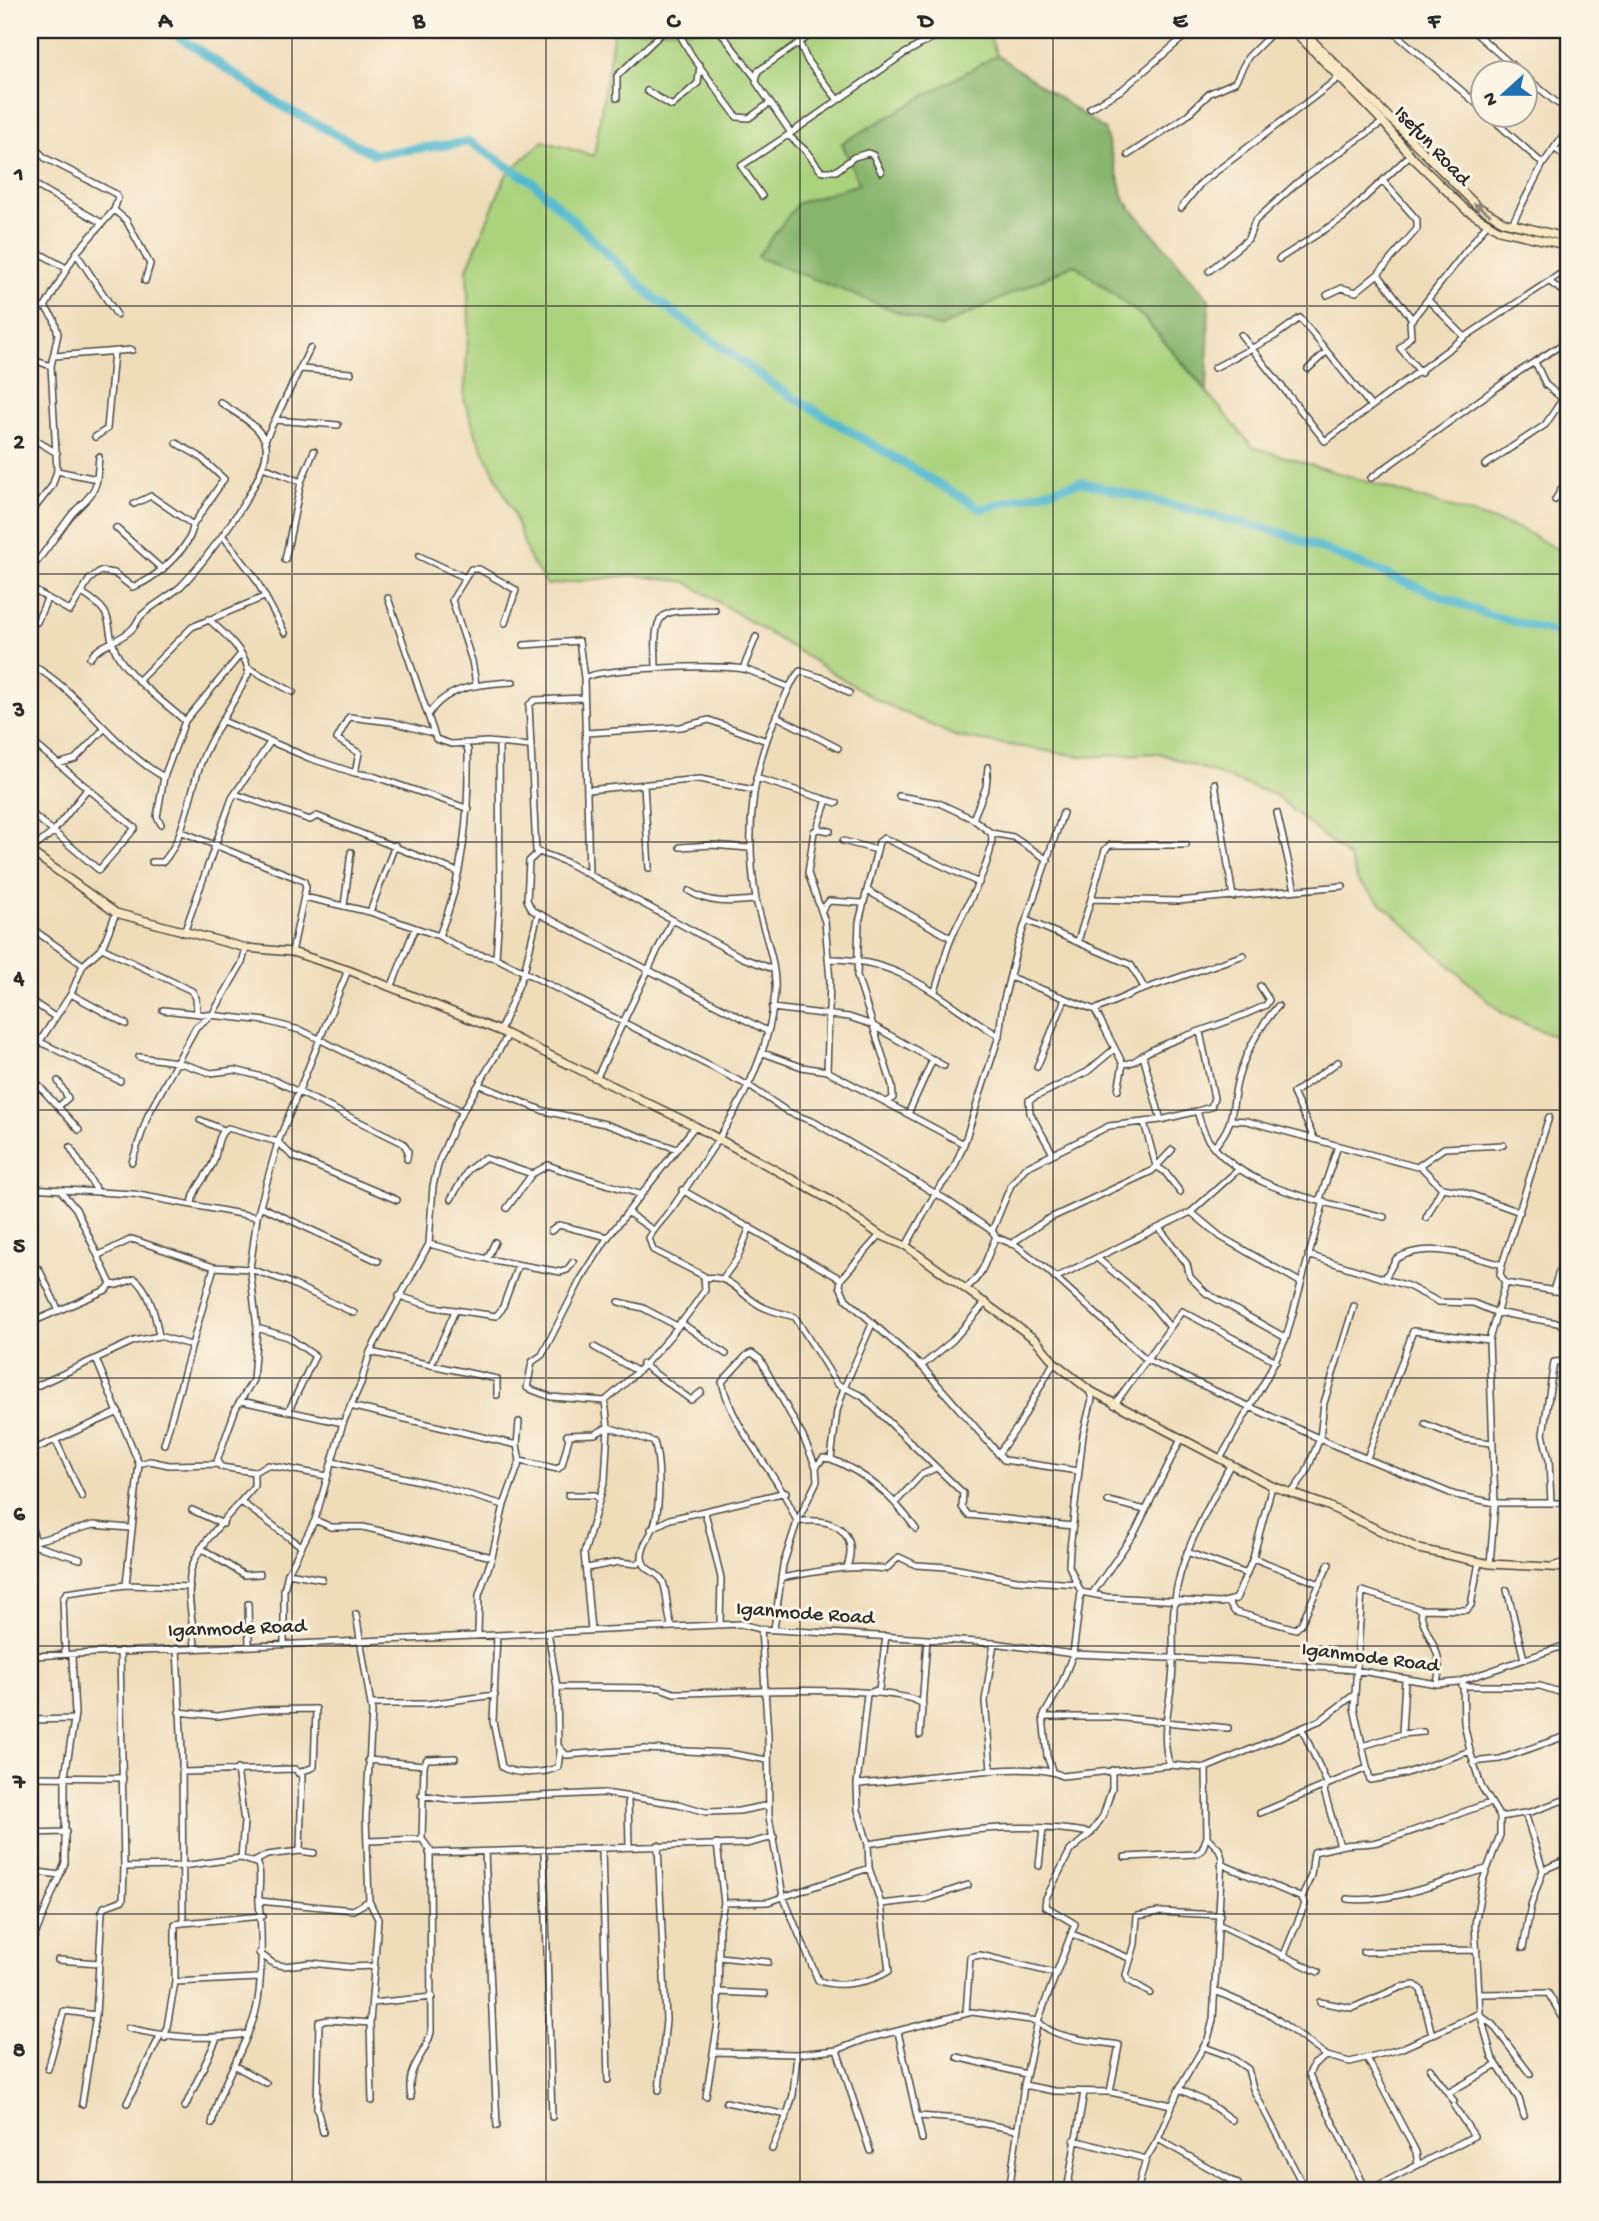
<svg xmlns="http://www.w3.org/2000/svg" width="1599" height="2221" viewBox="0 0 1599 2221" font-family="'Gochi Hand',sans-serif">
  <rect width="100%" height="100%" fill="#fcf5e5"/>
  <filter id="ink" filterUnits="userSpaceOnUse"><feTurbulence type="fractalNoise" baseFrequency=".0143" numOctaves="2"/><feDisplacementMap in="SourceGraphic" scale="14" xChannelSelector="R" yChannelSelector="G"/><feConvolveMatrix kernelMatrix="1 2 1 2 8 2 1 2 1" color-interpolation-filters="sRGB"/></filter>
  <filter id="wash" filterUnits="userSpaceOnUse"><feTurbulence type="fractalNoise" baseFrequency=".00686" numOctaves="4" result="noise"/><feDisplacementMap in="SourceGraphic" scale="28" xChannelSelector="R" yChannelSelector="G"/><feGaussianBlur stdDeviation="1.57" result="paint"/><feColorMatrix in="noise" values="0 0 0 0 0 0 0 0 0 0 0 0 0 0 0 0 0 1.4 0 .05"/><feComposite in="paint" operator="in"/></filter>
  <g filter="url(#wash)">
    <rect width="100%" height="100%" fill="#efdcb9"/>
    <path fill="#abd37e" stroke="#6b7f54" stroke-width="2" d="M614,30h373l10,25 -155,88 17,41 -61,19 223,87 53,-26 69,53 110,130 268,82 48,27v487l-66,-29 -145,-132 -9,-24 -74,-63 -116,-42 -74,4 -128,-20 -80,-37 -191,-118 -53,-7 -86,10 -18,-27 -16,-46 -36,-75 -13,-37 5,-80 -2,-51 39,-94 37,-34 51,15z"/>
    <path fill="#88b56d" stroke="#5a704c" stroke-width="2" d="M997,55l107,74 21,72 84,98 -2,92 -64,-74 -69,-53 -135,64 -182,-71 41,-54 61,-19 -17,-41z"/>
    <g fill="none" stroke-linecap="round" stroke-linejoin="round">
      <path stroke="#52b9d0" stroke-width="9" d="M169,30l116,78 89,46 96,-12 64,41 121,116 126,91 200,119 100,-27 201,51 204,81 83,22"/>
    </g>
  </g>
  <g filter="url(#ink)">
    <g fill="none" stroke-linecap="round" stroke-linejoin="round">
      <g stroke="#484640" stroke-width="8">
        <path id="street" d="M677,30l15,26 45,61 12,1 21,-15
          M719,30l36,47
          M818,30l-60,41 -2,11 35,51 -3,2 18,16 15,20h15l18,-14 14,-4 5,2 8,17
          M1391,30l93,80
          M1472,30l50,44
          M1561,30l8,8
          M1307,38l12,-8
          M800,44l8,18 30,38
          M1526,77l31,26 12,6
          M647,91l25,15 26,-23 2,-18
          M617,98v-22l48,-46
          M1090,108l33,-19 69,-59
          M1489,116l54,48
          M791,133l113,-79 42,-24
          M30,143l15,15 71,36 2,4 -4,12
          M1554,148l15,11
          M1128,155l57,-38 25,-24 25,-11 13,-25 27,-27
          M30,182l72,41
          M762,196l-21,-30 47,-31
          M1181,208l20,-25 139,-106
          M1512,224l31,-60 26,-37
          M30,248l36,20
          M76,253l41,62
          M1279,259l64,-41 67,-63
          M1209,271l39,-32 7,-18 43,-39 85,-60
          M1378,274l34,45
          M1551,283l18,13
          M1327,295l15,-7 14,4 22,-18 39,-45v-9l-34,-39
          M1428,300l37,37
          M30,311l15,-4
          M1241,335l84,106 140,-104 104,-69
          M54,356l78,-6
          M30,359l21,7
          M1535,362l11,23 23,19
          M1214,368l61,-32 25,-18 71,88
          M301,369l50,4
          M1308,369l18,-17
          M1421,373l-21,-25 11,-12 -1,-14 77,-98
          M275,420l63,5
          M30,437l27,16
          M95,437l12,-8 7,-77
          M265,440l45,-92
          M176,443l23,13 25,23 -31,46
          M1485,465l60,-40 17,-25
          M263,467l38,15
          M1371,478l149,-107 49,-31
          M97,479l2,-22
          M1555,500l14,-24
          M30,514l22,-28 5,-15 -6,-105 7,-32 -4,-15 -9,-12 31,-54 38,-43 12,10 24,44 -5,17
          M116,528l47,42
          M223,536l31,40 31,57
          M419,556l45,21
          M285,560l16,-78 13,-31
          M30,571c13,-17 26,-35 39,-53 10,-14 25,-20 28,-39l-40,-8
          M30,588l40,23 19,-31 11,-9 14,2 18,14c21,-6 60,-40 61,-62l-42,-29 -17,8
          M82,593c40,24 19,32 36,63 15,25 46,46 67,65
          M388,598l48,141 15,5 37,-2 41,4
          M37,622l10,-23
          M524,645l55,-4 5,37
          M90,658c11,-16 31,-16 43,-30 4,-4 5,-10 9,-13 12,-11 27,-18 39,-29 22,-22 96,-116 84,-145 -7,-17 -30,-28 -45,-39
          M30,664c52,28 82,84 134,113
          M656,667c-2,-60 1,-56 59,-57
          M248,668l45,24
          M743,669l13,-32
          M140,679l52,-52 72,-30
          M476,684l-4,-23 -20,-61 19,-31h8l37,21 -11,33
          M429,714c18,-29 54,-30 84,-32
          M776,716l62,32
          M223,721l86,37 46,15 18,3 96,33
          M586,733l95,-6 28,-7 55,20
          M30,740l105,88 -36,42 -69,-58
          M58,764l17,-5 28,-29
          M355,773l4,-20 -22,-14 12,-22 43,5 40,11
          M756,778l81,25
          M1215,783l18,114
          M644,785l5,83
          M587,790l113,-11 53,11
          M235,794l75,26 7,-4 141,56
          M899,796l40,7 34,16 18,14 22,4 35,23
          M1277,813l18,77
          M973,819l13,-32 2,-20
          M161,824l-4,-7 7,-40 21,-56 55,-66
          M817,829l10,-29
          M180,831l124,50 2,6 -14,65
          M830,831l-11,-2 -5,2 -6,42 17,49 5,59 -3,90 137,73
          M843,841l34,9
          M680,847l32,-2 37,3
          M30,851l23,-19 35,-44
          M536,852l-7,-147 6,-5 49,-2
          M152,862h11c23,-25 27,-75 41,-107 12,-28 31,-53 44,-81 1,-20 -26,-43 -40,-55
          M589,874l-5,-196c16,-10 138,-14 160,-9 15,4 29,13 45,18
          M689,891c21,14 44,11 67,9
          M868,891l83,47
          M304,897l66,15 69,24 29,16 28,6 28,14 225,114 39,26 26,10 131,77 47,32
          M1091,899l14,-49 5,-5h76
          M344,906l7,-54
          M822,910l7,-9 33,2
          M370,912l25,-67
          M1026,920l105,45 14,24
          M30,927l53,38
          M184,933l48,-135 39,-57
          M439,936c25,-59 30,-123 29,-186l-3,-6
          M1078,941l13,-42 87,2 165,-15
          M102,948l90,43 4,7 1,15
          M496,958l4,-60 -1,-154
          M828,959c75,-1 111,40 171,77
          M1010,977l85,33 38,-17 111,-38
          M391,988l24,-60
          M935,991c6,-17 9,-36 16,-52 9,-23 47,-84 40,-106
          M71,994l55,30
          M30,1000l25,17
          M772,1008l77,9 21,7 74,42
          M163,1010l103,11 37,10 159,80
          M1095,1010l28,54c13,0 17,-9 29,-14 37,-18 77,-26 114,-45l3,-5 -9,-14
          M500,1031l24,-59 14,-58
          M767,1031l-235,-121 -5,-10 2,-39 10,-9 27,10 177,96 30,11
          M1200,1032l14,66 -3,9 -14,4c3,10 6,22 12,30 36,50 119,61 175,76
          M30,1037l90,44
          M763,1053l39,14 25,4
          M30,1056l41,-62 12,-29 19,-17 14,-35
          M1143,1056l18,64
          M139,1057l38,5 34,11 24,-3 39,10 129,63 5,8 -1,8
          M1037,1067l28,-68
          M30,1076l49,54
          M597,1077l75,-157
          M58,1081l10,17 -9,8
          M480,1085l64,26 61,13 72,25
          M1118,1090l5,-26
          M887,1102l6,-4 -1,-13 -35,-109 2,-54 20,-80 5,-4 95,45
          M908,1114l25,-55
          M200,1120l24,10
          M1232,1120l15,1 170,46 27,-19 59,-3
          M1144,1122l12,44 9,6 15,20
          M30,1134l5,-4
          M1314,1138l-21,-45 45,-31
          M70,1147l27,44
          M1214,1147c25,-27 15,-44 26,-75 8,-24 21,-47 38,-66
          M1052,1152l-22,-39 -1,-13 58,-28 26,-22
          M132,1162l16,-47 48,-88 16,-12 30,-52 4,-15
          M1420,1166l22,22 19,3 59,21
          M30,1188l103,6 124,23
          M60,1190l16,19 35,75 6,1 18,-6c15,11 21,39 24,57
          M682,1190l159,89 -1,7 6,13 78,70 80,91 74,11
          M451,1199l17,-29 16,-12 48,16 16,-9c30,12 60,19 91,29
          M1320,1199l18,-53
          M192,1203c3,-17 14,-25 21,-40 5,-11 3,-29 15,-35l50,14 14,14 105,44
          M260,1206l118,55
          M507,1208l25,-34
          M1191,1212l30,25 79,45
          M628,1213l25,17
          M1426,1218l16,-30
          M1160,1229l27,35 3,13 16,16 80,45
          M551,1231l8,-6 49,12 87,-111
          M996,1237l21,9 27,21 103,93 189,86 119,49 40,8h74
          M429,1244l58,15 74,13 6,-2 6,-8
          M1011,1244l35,-24 106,-49 20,-21
          M906,1246l29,-52 18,-24 11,-26 35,-108 4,-33 15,-59 45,-131
          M99,1255l33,-16 82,28 36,2 36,12 68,32
          M1308,1255l100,31 31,16 34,1 22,9 74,13
          M487,1259l8,-17
          M1098,1259l51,43 20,24
          M39,1269l20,42
          M705,1278c27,-4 36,19 58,29 10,5 22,7 32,10l42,67 25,12 101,97 -1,14 6,8 105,11
          M723,1278l14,-19 13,-32
          M1055,1278l136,-66 48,-43
          M1385,1278l11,-19c30,-18 74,-4 106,6
          M841,1279l39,-44
          M1505,1283l64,10
          M966,1288c19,-13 20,-32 30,-51l-4,-6 19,-46 14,-17 84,-42 52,-6 36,-9
          M1553,1291l16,-52
          M399,1296l35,11 62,9 6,-7 16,-44
          M619,1302l24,6 34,18
          M680,1322l46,32
          M30,1323l76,-33 5,-6
          M257,1328l31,9 27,19 -26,54
          M594,1347l43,24
          M370,1352l127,27v16
          M96,1359l43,105
          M642,1364l49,36 10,-8
          M919,1364h5l28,-23 34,-39
          M431,1365l24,-54
          M30,1389l104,-48 25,-5 32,9
          M241,1401l102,22
          M605,1401l-54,-4 -24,-9 5,-26 10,-7 39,-76 27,-42
          M1114,1405l68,-94 94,50
          M350,1406l167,39 3,16 -16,44 -12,52 -13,38 -1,39
          M1425,1424l38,15 28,4
          M56,1441l26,56
          M164,1444l50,-177
          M517,1445l2,-23
          M30,1451l89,-39
          M998,1454l21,-29 35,-63
          M1367,1458l46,-127 76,9
          M831,1459c37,15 62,38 85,70
          M1220,1459l46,-80 20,-41 38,-137
          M520,1461l38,8 4,-4 7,-27 -2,-3 28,-1 13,-7 46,15c7,21 7,72 -3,91 -4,7 -9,14 -9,24 1,15 14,13 20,23 6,10 4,33 10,47
          M333,1462l100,22 71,21
          M816,1467l-13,-30 -43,-78 -8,-6 -5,2 -25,27c13,54 56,89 75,140 33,-5 63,7 50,45
          M327,1476l-59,-11 -14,7 -33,-5 -4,-6 19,-53 17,-28 4,-52 -7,-59 7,-52 21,-75 70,-172
          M1291,1494l15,-21 14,-35 4,-35 30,-97
          M568,1495h27l3,3
          M1108,1501l38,9
          M241,1502l60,44
          M896,1502l25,-27 15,-7
          M1551,1503l-2,-43 -6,-26 11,-72 15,-1
          M192,1510l31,14
          M705,1512l16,66 -1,47
          M315,1520l16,7h32l129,30
          M30,1524l6,17
          M651,1529l19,-10 116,-27
          M33,1545l47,14
          M30,1546l6,-5 57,-16 37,3
          M201,1548l43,27 16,-1
          M1187,1552l60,22
          M1253,1558l67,26
          M1490,1564l5,-61 -6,-163 16,-57 -5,-9 2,-9 47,-148
          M1552,1566l17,-5
          M587,1568l32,-6 18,2 5,-4
          M288,1573l34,6
          M781,1578c35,-6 69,-14 105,-9l13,-12 17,8 31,2 70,13 60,4
          M126,1585l13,-121 11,-3 19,4 49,-1
          M1507,1590l17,69
          M1081,1592l26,5 113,6 16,-4 17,-41 19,-72
          M1092,1594l43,-62 46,-93
          M1228,1602l7,10 61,17 5,-5 28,-60
          M248,1604l1,40
          M1420,1609l47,1 4,-5 8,-43
          M356,1614l16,98 -6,105 3,84 9,18 -8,104 2,78
          M761,1629l7,106 1,82 14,79 35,84c18,9 55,2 71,-9l-8,-67
          M774,1629l9,-64 14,-43 20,-41 -1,-14 7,-9 8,1 6,-48 7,-23 28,-64
          M591,1630l-7,-77 21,-73 3,-53 -3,-26c37,-31 73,-71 100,-111l-1,-14 -51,-26 -4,-12c7,-13 18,-22 26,-34 44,-66 93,-130 100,-212 2,-31 -13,-63 -19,-93 -11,-66 -5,-131 24,-191 6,-13 10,-26 20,-37l26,8 23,14
          M548,1632l9,55 1,59 8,9 79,-6 83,4 39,7
          M497,1635l-4,86 9,46c13,8 42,7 56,0l2,-16
          M886,1636l-7,53 -12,5 -10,90 1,26 10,34 1,24 12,36 45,-5 42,-14
          M284,1643v-53l4,-17 27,-53 28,-97 18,-40 9,-31 59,-108 4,-58 6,-25 15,-35 54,-91
          M195,1646c-2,-23 -8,-48 -5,-71 3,-28 46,-66 64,-89v-14
          M120,1651l4,216 58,-1 59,-8 17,6c4,13 0,25 1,38 3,28 4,84 -4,112 -11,39 -36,70 -43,110
          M65,1654l-2,-55 3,-6 60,-8 64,2
          M30,1656l710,-32 21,5 233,14 79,11 167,7 115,9 82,14 21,-2 111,-38
          M1463,1680l1,43 6,28 11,35 19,31v18l-17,45 -8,44 5,89 12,44 27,42 5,17
          M1462,1686h78l29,9
          M557,1687l103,1 14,5c40,0 228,-11 249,12
          M1355,1694l-1,14 16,72 34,-6 66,-23
          M371,1704h56l68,-9
          M179,1712l38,4 43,-6 56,-1 -2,58 -16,6
          M1043,1717h70l115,11
          M30,1720l44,-1
          M1302,1729l25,54 -3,8 16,55c11,-3 25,-1 37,-4 40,-10 74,-27 113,-39
          M1402,1734l3,-54
          M920,1735l7,-96
          M1362,1746l40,-12 21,-2
          M368,1760l56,5 -2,74
          M1473,1762l27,-3 69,-24
          M424,1765l3,-6 28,-1
          M1170,1765c-10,-26 -1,-57 2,-85 3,-27 -1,-54 3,-81 6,-48 34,-91 55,-134
          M237,1769l7,53 -3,36
          M991,1769l-6,-68 9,-58
          M1052,1770l-5,-14 -4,-39 18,-32 12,-31 8,-62 -12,-26 1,-17 13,-114 9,-36 -3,-9
          M182,1772l113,-3 7,6 -2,76 -33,4 -13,7
          M30,1777l93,1
          M857,1784c43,-2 174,-26 205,-8l108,-11 36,3 115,-48 34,-26 7,-103 58,18c5,33 25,36 17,75
          M421,1795l33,5 150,-7 74,11 28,8 33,-1 30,-6
          M628,1799l1,47
          M1260,1813l107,-45
          M1500,1817l31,-5 38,-14
          M30,1833l36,-1
          M368,1841l54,-2 8,11 1,182c-6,26 -26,34 -20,65
          M868,1844c73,-11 149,-24 223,-11
          M658,1845l8,175 -7,70
          M602,1848l6,232
          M300,1851l14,2
          M544,1851l8,266
          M485,1852l12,274
          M429,1853l317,-9 28,-7
          M1125,1857l71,-3 6,-4 4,-11
          M1221,1864l81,34
          M1039,1866l4,-38
          M1543,1870l26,-11
          M30,1871l30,4
          M1347,1899c45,5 96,-18 139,-30
          M259,1901l94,9 16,-9
          M724,1903l44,-1 101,-34
          M183,1923l80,-7
          M1220,1925l98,47
          M1072,1934l57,24
          M30,1947l35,-84v-87l10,-62 -3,-58
          M1523,1948l8,-43 12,-35 -18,-57
          M1363,1952l114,-2
          M259,1953l15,11 10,2 27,-3 38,4 26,-1
          M719,1957l49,5
          M1283,1957l22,-53 -3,-6 9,-23 3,-23 26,-6
          M58,1960l41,3
          M175,1982l83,-4
          M1215,1991l56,24 56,41 23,6 50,-13 80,-36
          M718,1992l47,2
          M1150,1993l-22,-13 -2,-5 9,-31 2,-28 22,-4 61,3
          M1481,1994l67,-1 21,35
          M1320,2002l32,6 49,-21 14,-2 6,5 11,45
          M372,2003l60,-6
          M966,2013l4,-56 10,-2 74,18
          M1481,2016l12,9 37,49
          M128,2028c41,10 77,12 119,6
          M898,2032l24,107
          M165,2038l10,-56v-58l8,-1 -1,-170 -5,-105
          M1204,2047l25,9 19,13 5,20 53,102
          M837,2050l33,101
          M714,2052l83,2 40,-4 29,-11 106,-27 66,9c16,19 58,20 81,24l-9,47
          M1327,2056l-13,8 -5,10 58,117 51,-26 -2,-13 -49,-94
          M957,2057l69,17
          M235,2066l31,17
          M48,2069l16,-58 32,4 6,-103 2,-5 19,-7 1,-33
          M1430,2069l24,32
          M1024,2085l30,6 56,1 62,13
          M1179,2089l29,14 24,17
          M1448,2093l49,-28
          M706,2096l12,-73 1,-96 5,-24 -7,-59
          M726,2102l61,13 6,-20 4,-41
          M127,2103l33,-67
          M82,2104l14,-89
          M185,2107l32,-69
          M919,2116l40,3 58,11
          M323,2132l-6,-24 2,-86 9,-2 42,3
          M1158,2139l80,45
          M1074,2140l72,19
          M772,2149l15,-34
          M1418,2165l56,-29 -20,-30
          M1009,2191l15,-106 14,-64 37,-97 -30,-18 1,-8 24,-47 21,-18 12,-17 9,-28v-18
          M1067,2191l17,-99
          M1137,2191l9,-32 12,-20 21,-50 29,-50 5,-19 9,-162 -3,-9 -12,-12 -1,-69"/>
      </g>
      <g stroke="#484640" stroke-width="10">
        <path id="secondary" d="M1293,30l90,92 27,33 56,55 33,20 70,16
          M1302,30l175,176 27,16 65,16
          M30,851l86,62 130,35 46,4 56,18 152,61 195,95 135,74 50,35 26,11 130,94 18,22 35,28 183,96 56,20 91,43 71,15 79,4"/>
      </g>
      <use href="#street" stroke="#fff" stroke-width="5"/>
      <use href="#secondary" stroke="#f9e7c3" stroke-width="7"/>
    </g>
    <defs><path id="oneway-solid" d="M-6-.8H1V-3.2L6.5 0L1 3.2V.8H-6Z" transform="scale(1.75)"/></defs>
    <use fill="#928977" href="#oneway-solid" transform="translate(1482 209) rotate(-146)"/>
  </g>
  <path fill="none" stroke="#2b2b2b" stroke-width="2" stroke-opacity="0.55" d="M292,30v2161M546,30v2161M800,30v2161M1053,30v2161M1307,30v2161M30,306h1539M30,574h1539M30,842h1539M30,1110h1539M30,1378h1539M30,1646h1539M30,1914h1539"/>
  <g text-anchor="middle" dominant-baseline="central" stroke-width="6" stroke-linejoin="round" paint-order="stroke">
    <g font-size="21" fill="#2b2b2b" stroke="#fcf5e5">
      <text transform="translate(1431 147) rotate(47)">Isefun Road</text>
      <text transform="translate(805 1615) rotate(4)">Iganmode Road</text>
      <text transform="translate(237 1630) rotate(-2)">Iganmode Road</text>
      <text transform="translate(1370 1659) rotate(7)">Iganmode Road</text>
    </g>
  </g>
  <rect width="1599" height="2221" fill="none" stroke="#fcf5e5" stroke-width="77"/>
  <g transform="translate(1504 94) rotate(249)"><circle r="33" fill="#fcf5e5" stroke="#a8a49b" stroke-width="2"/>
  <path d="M0-5L12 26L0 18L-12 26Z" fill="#1f6fb2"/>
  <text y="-10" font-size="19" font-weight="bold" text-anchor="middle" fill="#2b2b2b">N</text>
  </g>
  <rect x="38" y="38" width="1522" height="2144" fill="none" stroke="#2b2b2b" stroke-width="2.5"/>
  <g font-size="23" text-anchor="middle" font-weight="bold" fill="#2b2b2b">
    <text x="165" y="27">A</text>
    <text x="419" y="27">B</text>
    <text x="673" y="27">C</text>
    <text x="926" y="27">D</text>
    <text x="1180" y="27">E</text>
    <text x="1434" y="27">F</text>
    <text x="19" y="180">1</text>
    <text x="19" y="448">2</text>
    <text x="19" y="716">3</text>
    <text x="19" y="984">4</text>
    <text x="19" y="1252">5</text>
    <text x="19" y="1520">6</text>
    <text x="19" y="1788">7</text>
    <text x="19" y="2056">8</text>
  </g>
</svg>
